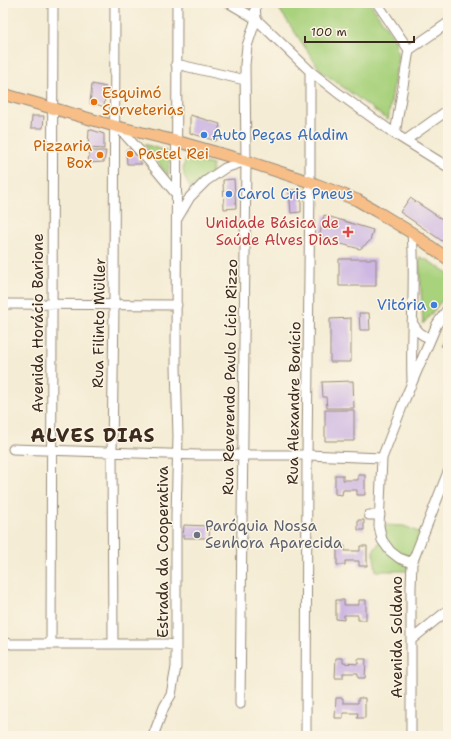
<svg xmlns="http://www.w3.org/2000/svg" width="451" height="739" viewBox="0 0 451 739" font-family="'Shantell Sans',sans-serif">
  <rect width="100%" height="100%" fill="#fcf5e5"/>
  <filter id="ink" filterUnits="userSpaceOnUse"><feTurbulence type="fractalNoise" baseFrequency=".025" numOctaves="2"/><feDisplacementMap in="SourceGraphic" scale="8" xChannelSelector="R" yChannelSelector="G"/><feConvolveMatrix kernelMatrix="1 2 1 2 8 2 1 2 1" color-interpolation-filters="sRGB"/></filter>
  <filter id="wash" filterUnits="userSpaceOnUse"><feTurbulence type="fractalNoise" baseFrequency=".012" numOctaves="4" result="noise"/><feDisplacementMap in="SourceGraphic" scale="16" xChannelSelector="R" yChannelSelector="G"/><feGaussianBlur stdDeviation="0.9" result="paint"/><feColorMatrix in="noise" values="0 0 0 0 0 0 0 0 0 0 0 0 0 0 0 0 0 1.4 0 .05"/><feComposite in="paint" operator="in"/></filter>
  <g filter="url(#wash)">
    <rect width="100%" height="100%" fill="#f4ecd4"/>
    <path fill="#a9d27d" stroke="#727e4e" d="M275,3h95l25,37 3,17 -10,63 -67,-49z
      M144,144l22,7 4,4 -2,21z
      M187,159l26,6 -2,10 -21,13c-5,-9 -11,-20 -3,-29z
      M419,257l8,3 21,13v20l-25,31z
      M384,525l20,1 22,9 -14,36h-36l-3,-20 10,-13z"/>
    <g id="blocks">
      <path fill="#ceb7e3" d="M92,84l14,3 -2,20 -8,-3 -1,2 -5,-2z
        M190,115l30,9 -4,17 -26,-8z
        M32,116h12l-1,12h-12z
        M89,129l15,5v15l-16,-1z
        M131,149l11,15h-15l-1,-14z
        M89,151h17l-2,11 -16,1z
        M234,179l2,29 -12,1 -1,-29z
        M289,190h9l3,3v19l-10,1z
        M410,198l38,25v22l-48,-33z
        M324,215l49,15 -3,11 -10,8 -41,-11z
        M339,259h37v27h-37z
        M359,313h10l1,17h-10z
        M351,318v44h-21v-43z
        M448,333v16l-7,-3z
        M353,381l1,27h-27l-1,-11h-3l-1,-15z
        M325,410h29v31h-29z
        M335,475h8v5h15v-5h7v20h-8v-5h-14l-1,5 -7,-1z
        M358,520h6v10h-6z
        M184,525l26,1 -1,12h-26z
        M337,545l8,1v5h15v-5h7v20h-8v-5h-14v4h-8z
        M336,600h8v5h15v-5h7v20h-8v-5h-14v5l-8,-1z
        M336,658h7v5l15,1v-5h8l-1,19h-7v-5h-15v5h-8z
        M336,698h7v5h15v-5h7v20h-8l1,-5h-15v5h-8z"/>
    </g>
  </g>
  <g filter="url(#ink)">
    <use href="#blocks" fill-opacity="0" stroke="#988b79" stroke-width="1"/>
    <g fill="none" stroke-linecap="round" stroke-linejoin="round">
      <g stroke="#988b79" stroke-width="11">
        <path id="minor" d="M229,3l27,16 54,52 28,22 57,41 53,33
          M377,3l32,47 -14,84
          M409,50l39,-27
          M176,64l69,16
          M118,127l30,33 29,35
          M406,140l42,-30
          M177,219l13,-22 16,-16 19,-13 21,-7
          M3,304l174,1
          M412,322c5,9 9,14 19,16
          M412,380c-2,-49 4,-98 0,-147
          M13,449l185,6h109l75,3
          M369,515h11
          M412,563l-13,-5 -9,-7 -8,-11 -3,-14 3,-68 23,-59 26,-61 6,-14 11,-16
          M411,640l37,-30
          M3,642l8,2h156l9,2
          M51,644l2,-641
          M113,644l-1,-192 2,-147 1,-302
          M240,704l6,-543 -1,-96 2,-19 9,-27 -1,-16
          M153,736l11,-29 7,-12 5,-28v-150l2,-81 -2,-70 1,-363
          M306,736l1,-281 3,-273v-111
          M411,736v-149l1,-24 36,-91"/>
      </g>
      <g stroke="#988b79" stroke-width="13">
        <path id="major" d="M3,94l115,33 58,14 70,20 64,21 47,18 19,11 36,22 36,26"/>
      </g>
      <use href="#minor" stroke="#fff" stroke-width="9"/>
      <use href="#major" stroke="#f7be88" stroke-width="11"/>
    </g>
  </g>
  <g fill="#e8710a" stroke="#fcf5e5" stroke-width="1.5">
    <circle cx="94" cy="102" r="4"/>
    <circle cx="130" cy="154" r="4"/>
    <circle cx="100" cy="155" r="4"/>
  </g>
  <g fill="#3f7fe0" stroke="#fcf5e5" stroke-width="1.5">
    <circle cx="204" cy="135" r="4"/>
    <circle cx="229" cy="194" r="4"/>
    <circle cx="434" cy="305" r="4"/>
  </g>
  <path fill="#e0444e" stroke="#fcf5e5" stroke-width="1.5" d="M346 226h4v4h4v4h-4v4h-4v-4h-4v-4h4z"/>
  <circle fill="#6b7280" stroke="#fcf5e5" stroke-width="1.5" cx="197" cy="535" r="4"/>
  <g text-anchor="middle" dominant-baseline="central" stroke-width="3" stroke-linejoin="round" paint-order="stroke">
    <g font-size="15" fill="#c56008" stroke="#fcf5e5" text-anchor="start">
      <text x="102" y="93">Esquimó<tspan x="102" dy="17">Sorveterias</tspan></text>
      <text x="92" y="146" text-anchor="end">Pizzaria<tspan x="92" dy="17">Box</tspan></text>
      <text x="138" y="154">Pastel Rei</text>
    </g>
    <g font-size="15" fill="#366cbe" stroke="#fcf5e5" text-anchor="start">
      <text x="212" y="135">Auto Peças Aladim</text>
      <text x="237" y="194">Carol Cris Pneus</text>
      <text x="426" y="305" text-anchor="end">Vitória</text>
    </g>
    <g font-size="15" fill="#be3a42" stroke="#fcf5e5" text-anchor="end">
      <text x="339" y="223">Unidade Básica de<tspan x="339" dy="17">Saúde Alves Dias</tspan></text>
    </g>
    <g font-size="15" fill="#3b2a1e" stroke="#fcf5e5">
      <text transform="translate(38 323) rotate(-90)">Avenida Horácio Barione</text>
      <text transform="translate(99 323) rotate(-89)">Rua Filinto Müller</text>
      <text transform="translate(230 377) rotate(-89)">Rua Reverendo Paulo Lício Rizzo</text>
      <text transform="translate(294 403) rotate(-89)">Rua Alexandre Bonício</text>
      <text transform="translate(163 552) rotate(-90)">Estrada da Cooperativa</text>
      <text transform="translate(397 637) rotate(-90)">Avenida Soldano</text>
    </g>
    <g font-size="15" fill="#5b616d" stroke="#fcf5e5" text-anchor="start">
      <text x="205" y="526">Paróquia Nossa<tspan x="205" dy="17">Senhora Aparecida</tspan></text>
    </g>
    <g font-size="19" font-weight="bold" letter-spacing="1" fill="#3b2a1e" stroke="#fcf5e5">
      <text x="93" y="435">ALVES DIAS</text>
    </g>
  </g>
  <rect width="451" height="739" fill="none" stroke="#fcf5e5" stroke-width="16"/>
  <path d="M305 36v6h109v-6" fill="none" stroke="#3b2a1e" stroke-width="2"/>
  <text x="311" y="36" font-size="12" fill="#3b2a1e" stroke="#fcf5e5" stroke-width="3" paint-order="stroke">100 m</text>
</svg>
